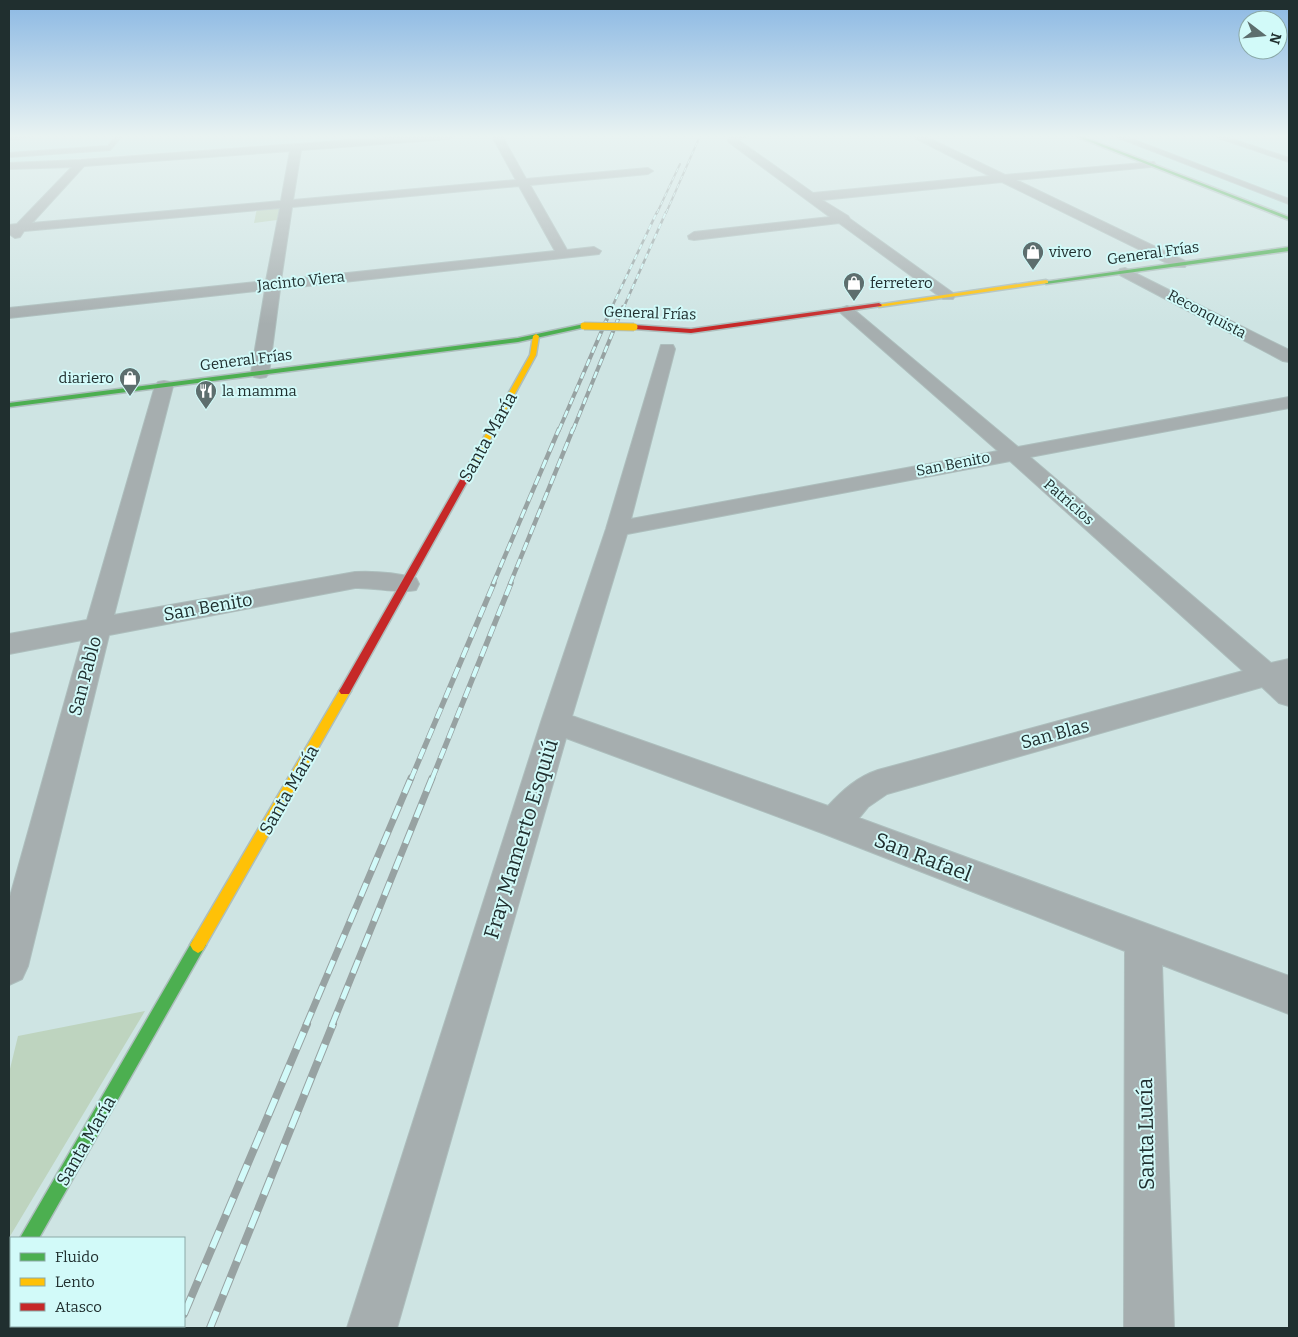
<svg xmlns="http://www.w3.org/2000/svg" width="1298" height="1337" viewBox="0 0 1298 1337" font-family="Bitter,serif">
  <rect width="100%" height="100%" fill="#cee4e3"/>
  <path fill="#c0e6e4" d="M9,136h388l-388,27z
    M1087,136h202v80z"/>
  <path fill="#bed4bf" d="M280,206l-3,14 -23,3 3,-15z
    M145,1011l-136,227v-165l9,-37z"/>
  <g fill="none" stroke-linecap="round" stroke-linejoin="round">
    <g stroke="#adbebd" stroke-width="2">
      <path id="lane" d="M9,136h26l-26,4z
        M116,136h6l-12,14 -101,7v-4l99,-7z
        M1114,136h10l165,63v5z
        M1213,136h10l66,22v4z"/>
    </g>
    <g stroke="#adbebd" stroke-width="2">
      <path id="street" d="M404,136h50l-5,3 -148,11 -8,50 223,-20 -24,-44h10l24,43 122,-11 5,3 -5,3 -118,11 37,65 27,-3 7,4 -2,3 -319,35 -11,84 -3,4 -6,1 -6,-1 -3,-4 14,-83 -256,28v-10l257,-27 14,-73 -256,23 -4,6 -5,1 -6,-4v-9l8,-1 55,-57 -63,2v-6l72,-3zM290,151l-9,50 -249,22 52,-57zM519,186l36,65 -274,29 11,-73z
        M731,136h17l-10,4 75,53 177,-17 -79,-40h13l81,39 149,-13 1,2 -5,3 -134,13 169,81 2,3 -2,3h-10l-173,-85 -180,18 26,16 2,3 103,74 2,3 -2,3h-10l-104,-76 -145,17 -5,-1 -1,-3 6,-4 136,-15 -100,-74 -2,-2z
        M1125,268l164,82v12l-6,-1 -163,-86 -2,-3 2,-3z
        M847,306l5,2 166,139 271,-50v11l-259,49 241,206 18,-4v47l-10,-3 -17,-16 -375,107 -19,13 -9,11 430,158v38l-127,-49 12,363h-50l1,-377 -303,-118 -256,-95 -169,590h-50l194,-606 65,-193 55,-184h12l2,4 -44,170 367,-68 -156,-137 -3,-3 3,-3zM1010,461l233,210 -365,99c-21,7 -35,20 -50,36l-256,-90 55,-182z
        M164,381l6,1 3,4 -59,229 241,-43c20,-1 41,1 61,6l3,6 -3,6c-17,4 -42,-3 -61,-2l-246,47 -81,331 -6,13 -13,6v-85l73,-260 -73,14v-20l78,-14 68,-234 3,-4z
        M11,1246v51l-2,1v-51z"/>
    </g>
    <g stroke="#adbebd" stroke-width="3">
      <path id="fast" d="M1081,136l208,81v3l-214,-84z
        M1289,247v4l-243,33 -3,-2z
        M584,324l2,1v2l-68,15 -509,65v-4l509,-65z
        M198,937l5,3 3,5 -3,5 -164,288h-19l173,-298z"/>
    </g>
    <g stroke="#adbebd" stroke-width="3">
      <path id="slow" d="M1046,280l2,1v2l-169,24 -3,-2z
        M536,334l3,2 -3,19 -63,116 -4,3 -3,-1 -1,-2 65,-116 3,-19z
        M345,687l4,1 2,3 -2,3 -146,256 -5,3 -5,-3 -3,-5 3,-5 148,-252z"/>
    </g>
    <g stroke="#adbebd" stroke-width="3">
      <path id="jam" d="M879,303l3,2 -1,1 -190,27 -57,-4 -3,-2 3,-2 57,4z
        M469,468l4,3 -124,223h-8l-2,-3 2,-3 124,-217z"/>
    </g>
    <use href="#lane" fill="#a6aeaf" fill-rule="evenodd"/>
    <use href="#street" fill="#a6aeaf" fill-rule="evenodd"/>
    <use href="#fast" fill="#4caf50" fill-rule="evenodd"/>
    <use href="#slow" fill="#ffc107" fill-rule="evenodd"/>
    <use href="#jam" fill="#c62828" fill-rule="evenodd"/>
    <g stroke="#97a2a2" stroke-width="2">
      <path id="rail-far6" d="M657,213l23,-49
        M666,213l34,-77"/>
    </g>
    <g stroke="#97a2a2" stroke-width="2.5">
      <path id="rail-far5" d="M611,309l46,-97
        M623,309l43,-97"/>
    </g>
    <g stroke="#97a2a2" stroke-width="4">
      <path id="rail-far4" d="M559,430l53,-123
        M573,430l50,-123"/>
    </g>
    <g stroke="#97a2a2" stroke-width="4.5">
      <path id="rail-far3" d="M493,584l66,-155
        M510,584l63,-155"/>
    </g>
    <g stroke="#97a2a2" stroke-width="5.5">
      <path id="rail-far2" d="M411,779l83,-196
        M432,779l79,-196"/>
    </g>
    <g stroke="#97a2a2" stroke-width="7">
      <path id="rail-far1" d="M306,1025l105,-247
        M332,1025l100,-247"/>
    </g>
    <g stroke="#97a2a2" stroke-width="8">
      <path id="rail" d="M184,1314l123,-290
        M178,1328l1,-2
        M210,1328l123,-304"/>
    </g>
    <use href="#rail-far6" stroke="#d2faf9" stroke-width="1" stroke-dasharray="4.5" stroke-linecap="butt"/>
    <use href="#rail-far5" stroke="#d2faf9" stroke-width="2" stroke-dasharray="5.5" stroke-linecap="butt"/>
    <use href="#rail-far4" stroke="#d2faf9" stroke-width="2.5" stroke-dasharray="7" stroke-linecap="butt"/>
    <use href="#rail-far3" stroke="#d2faf9" stroke-width="3" stroke-dasharray="9" stroke-linecap="butt"/>
    <use href="#rail-far2" stroke="#d2faf9" stroke-width="4" stroke-dasharray="11" stroke-linecap="butt"/>
    <use href="#rail-far1" stroke="#d2faf9" stroke-width="5" stroke-dasharray="14" stroke-linecap="butt"/>
    <use href="#rail" stroke="#d2faf9" stroke-width="6" stroke-dasharray="18" stroke-linecap="butt"/>
    <g stroke="#adbebd" stroke-width="9" stroke-linecap="butt">
      <path id="slow-bridge" d="M584,326l50,1"/>
    </g>
    <use href="#slow-bridge" stroke="#ffc107" stroke-width="7"/>
  </g>
  <linearGradient id="sky" x2="0" y2="1"><stop stop-color="#8bb8e3"/><stop offset="0.42" stop-color="#e9f3f2"/><stop offset="1" stop-color="#e9f3f2" stop-opacity="0"/></linearGradient>
  <rect width="1298" height="324" fill="url(#sky)"/>
  <defs>
    <g id="shop-pin" transform="scale(1.125)"><path d="M0 17L-7.5 6A9.5 9.5 0 1 1 7.5 6Z" fill="#5d6e6e" stroke="#d2faf9"/><path d="M-5-2.5h2.3a2.7 3.5 0 0 1 5.4 0H5L5.5 6h-11ZM-1.5-2.5h3a1.5 2.3 0 0 0-3 0Z" fill="#fff"/></g>
    <g id="restaurant-pin" transform="scale(1.125)"><path d="M0 17L-7.5 6A9.5 9.5 0 1 1 7.5 6Z" fill="#5d6e6e" stroke="#d2faf9"/><path d="M-5-6h1v4h1v-4h1v4h1v-4h1v5L-1.5 .5V6h-2V.5L-5-1ZM5-6V6H3V1.5H1.5Q1.5-4 5-6Z" fill="#fff"/></g>
  </defs>
  <g fill-rule="evenodd">
    <use href="#shop-pin" x="1033" y="252"/>
    <use href="#shop-pin" x="854" y="283"/>
    <use href="#shop-pin" x="130" y="378"/>
    <use href="#restaurant-pin" x="206" y="391"/>
  </g>
  <g text-anchor="middle" dominant-baseline="central" stroke-width="4" stroke-linejoin="round" paint-order="stroke">
    <g font-size="15" fill="#202f2f" stroke="#d2faf9" text-anchor="start">
      <text x="1049" y="252">vivero</text>
      <text x="870" y="283">ferretero</text>
      <text x="114" y="378" text-anchor="end">diariero</text>
      <text x="222" y="391">la mamma</text>
    </g>
    <g font-size="15" fill="#202f2f" stroke="#d2faf9">
      <text transform="translate(1153 253) rotate(-8)">General Frías</text>
      <text transform="translate(301 281) rotate(-6)">Jacinto Viera</text>
      <text transform="translate(650 313) rotate(2)">General Frías</text>
      <text transform="translate(1207 314) rotate(28)">Reconquista</text>
      <text transform="translate(246 360) rotate(-7)">General Frías</text>
      <text transform="translate(953 464) rotate(-11)">San Benito</text>
      <text transform="translate(1069 502) rotate(41)">Patricios</text>
    </g>
    <g font-size="18" fill="#202f2f" stroke="#d2faf9">
      <text transform="translate(488 437) rotate(-61)">Santa María</text>
      <text transform="translate(208 607) rotate(-10)">San Benito</text>
      <text transform="translate(85 676) rotate(-75)">San Pablo</text>
      <text transform="translate(1055 734) rotate(-15)">San Blas</text>
      <text transform="translate(289 790) rotate(-60)">Santa María</text>
      <text transform="translate(86 1141) rotate(-60)">Santa María</text>
    </g>
    <g font-size="21" fill="#202f2f" stroke="#d2faf9">
      <text transform="translate(521 839) rotate(-73)">Fray Mamerto Esquiú</text>
      <text transform="translate(923 857) rotate(21)">San Rafael</text>
      <text transform="translate(1146 1134) rotate(-91)">Santa Lucía</text>
    </g>
  </g>
  <rect width="1298" height="1337" fill="none" stroke="#202f2f" stroke-width="20"/>
  <rect x="10" y="1237" width="175" height="90" fill="#d2faf9" stroke="#8ba9a8"/>
  <rect x="20" y="1253" width="25" height="8" fill="#4caf50" stroke="#8ba9a8"/>
  <text x="55" y="1262" font-size="15" fill="#202f2f">Fluido</text>
  <rect x="20" y="1278" width="25" height="8" fill="#ffc107" stroke="#8ba9a8"/>
  <text x="55" y="1287" font-size="15" fill="#202f2f">Lento</text>
  <rect x="20" y="1303" width="25" height="8" fill="#c62828" stroke="#8ba9a8"/>
  <text x="55" y="1312" font-size="15" fill="#202f2f">Atasco</text>
  <g transform="translate(1263 35) rotate(106)"><circle r="24" fill="#d2faf9" stroke="#8ba9a8"/>
  <path d="M0-4L9 19L0 12L-9 19Z" fill="#5d6e6e"/>
  <text y="-8" font-size="14" font-weight="bold" text-anchor="middle" fill="#202f2f">N</text>
  </g>
</svg>
